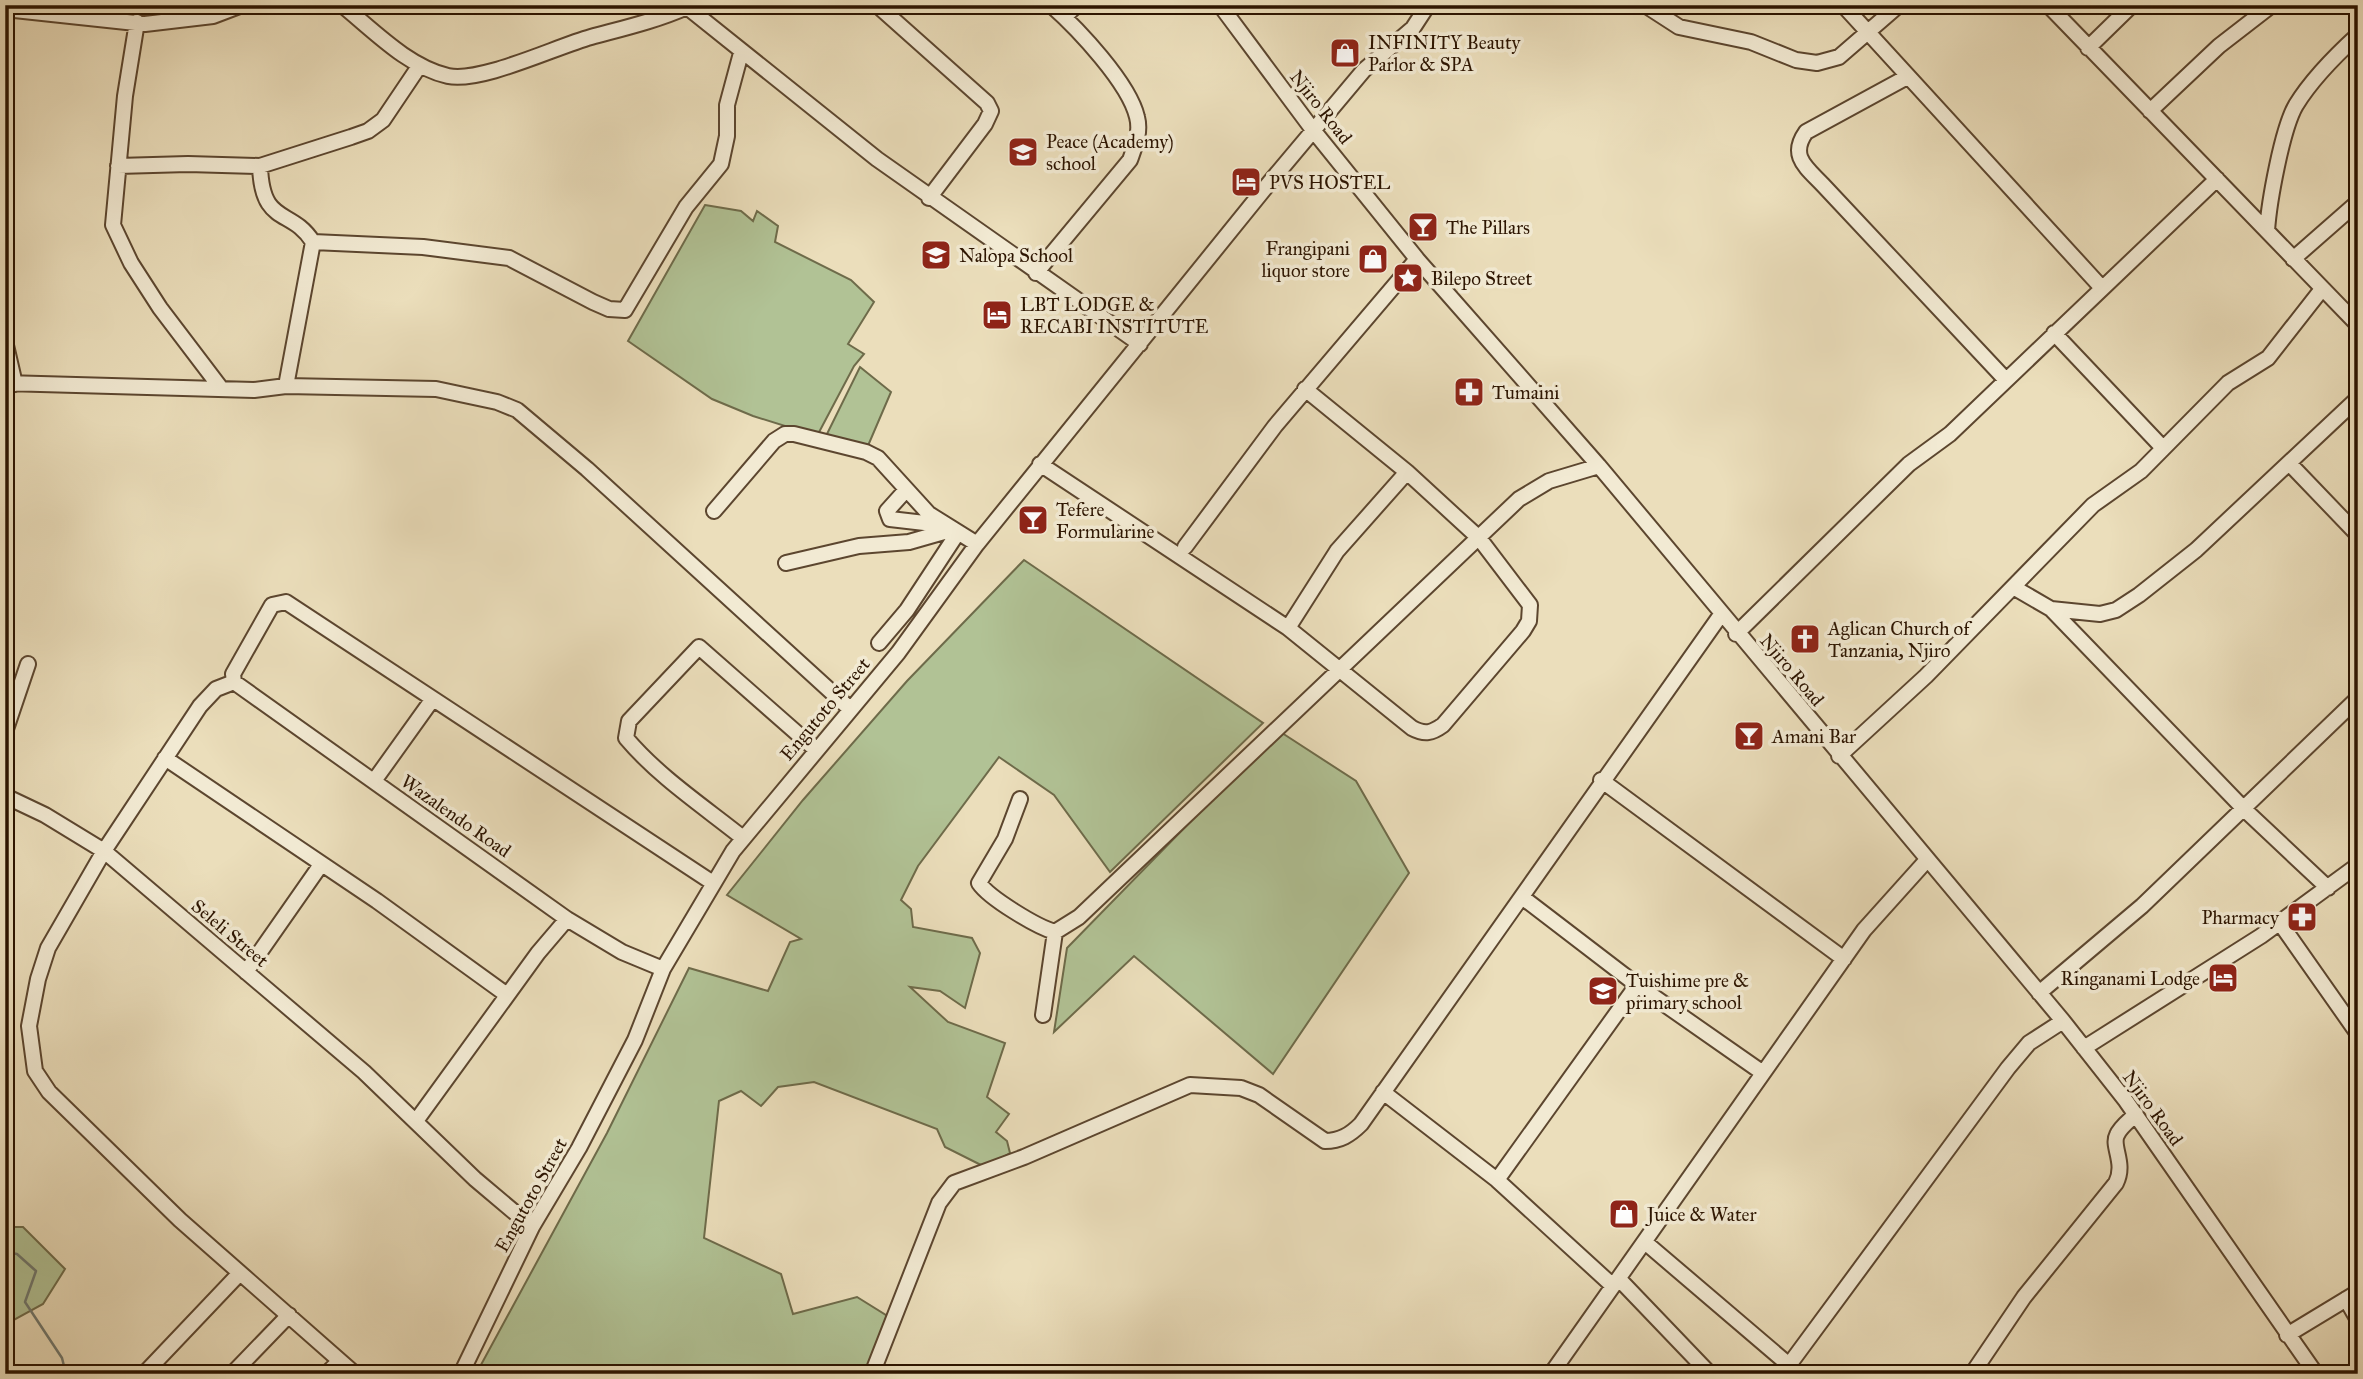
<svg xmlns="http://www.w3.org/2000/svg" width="2363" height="1379" viewBox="0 0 2363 1379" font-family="'IM FELL Great Primer',serif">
  <rect width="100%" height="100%" fill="#ebdebb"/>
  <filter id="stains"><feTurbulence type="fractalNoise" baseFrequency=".00286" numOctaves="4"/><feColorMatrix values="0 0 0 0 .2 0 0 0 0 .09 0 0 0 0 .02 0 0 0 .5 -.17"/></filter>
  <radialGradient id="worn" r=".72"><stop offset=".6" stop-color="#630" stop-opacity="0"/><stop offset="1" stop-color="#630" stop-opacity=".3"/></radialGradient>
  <path fill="#b1c295" stroke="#6e6b4a" stroke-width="2" d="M705,205l36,6 12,10 4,-10 21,15 -3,16 76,38 23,22 -26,42 16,10 -10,12 -37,70 -64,-20 -41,-17 -84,-58z
    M860,367l31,25 -24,56 -43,-8z
    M1024,560l239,163 -153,149 -56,-77 -55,-38 -81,109 -17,34 10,9 2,18 59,11 8,15 -15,55 -25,-17 -30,-4 38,35 57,21 -18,54 22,17 -13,18 11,9 3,12 -25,14 -40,-20 -8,-18 -123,-47 -36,5 -17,19 -20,-15 -22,10 -15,137 77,36 12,40 64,-17 32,20 -18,57h-395l131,-241 82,-165 79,23 22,-49 11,-3 -74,-44 76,-95 104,-119z
    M1279,731l77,50 53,92 -136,201 -139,-118 -80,76 13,-84z
    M5,1227h18l42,42 -22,35 -31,17 -7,-2z"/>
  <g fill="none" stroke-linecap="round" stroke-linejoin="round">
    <path stroke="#6f786f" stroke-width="2.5" d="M5,1252l12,2 19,17 -11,31 37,56 4,16"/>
    <g stroke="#5c462f" stroke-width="18">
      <path id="minor" d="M342,5c31,25 66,62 106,71 33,7 107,-29 143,-39 33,-9 64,-16 96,-30l190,152 263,185
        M877,5l110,98 4,8 -6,13 -56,74
        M1220,5l93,125 104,129 182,207 464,555 63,80 190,273
        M1645,5l34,22 72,15 45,18 21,3 22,-6 60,-52
        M1843,5l259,283
        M2048,5l310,320
        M5,9l140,15 68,-8 29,-11
        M1064,17l13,-12
        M137,22l-12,74 -12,129 18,38 29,45 60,79
        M2088,48l44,-43
        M1907,77l-101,55c-17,24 0,35 17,53l182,194
        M2150,111l69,-65 53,-41
        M118,166l70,-2 72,2 91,-29 17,-6 15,-11 37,-55
        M260,166c2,61 31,41 53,76l-27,144
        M2267,231c2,-29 15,-102 29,-126 16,-26 40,-50 62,-70
        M313,242l110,5 86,11 84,44 16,7 16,1 61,-103 35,-43 6,-28v-31l14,-52
        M2293,259l65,-57
        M1036,273l94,-113c5,-14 11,-28 7,-43 -8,-34 -59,-88 -86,-112
        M2054,333l109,115
        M5,341l10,43
        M5,383l249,7 32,-4 150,3 61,13 20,8 70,59 262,239
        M2289,463l69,72
        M1040,464l248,164 124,100c13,7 20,5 31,-3l80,-94 6,-10 1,-16 -51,-67 -72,-66 -102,-83
        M905,491l-18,20 3,8 52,6
        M714,511l60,-70 11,-7h9l72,18 12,6 51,56 48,30
        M1185,547l90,-121 142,-167
        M786,563l73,-17 50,-4 42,-12
        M2013,587l38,22 194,201 83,78
        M2051,609l49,5 16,-4 23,-15 57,-45 162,-152
        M1288,628l49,-77 70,-79
        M1736,634l173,-170 41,-30 267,-255
        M879,643l28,-33 50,-76
        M234,682l-18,7 -16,17 -96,145 -56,97 -10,31 -9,47 6,45 14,21 131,128 175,154
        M234,682l-1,-8 39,-69 14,-3 427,281
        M234,682l333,237 55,33 41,17
        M5,732l23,-68
        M1839,756l87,-80 167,-171 48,-34 87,-88 40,-25 54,-69
        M165,758l212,143 130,94
        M1601,780l243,179
        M374,781l58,-81
        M5,796l40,19 59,36 260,221 111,107 57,48
        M1020,799l-15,40 -26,44c10,15 58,44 76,49l24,-15 440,-418 30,-18 50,-15
        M743,838c-40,-32 -84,-61 -117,-100l3,-17 70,-74 116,102
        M1522,897l115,88 126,88
        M2280,923l78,111
        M246,972l74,-106
        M2039,993l103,-87 216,-208
        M1043,1015l12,-83
        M2084,1048l177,-112 97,-71
        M1383,1092l114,88 116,106
        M416,1121l122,-168 29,-34
        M1497,1180l140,-195
        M1646,1243l143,122
        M1619,1279l91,95
        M2346,1299l12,21
        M2287,1335l71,-43
        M144,1374l95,-100
        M232,1374l57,-59
        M326,1374l14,-13
        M461,1374l71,-147 47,-79 56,-108 28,-71 70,-118 165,-198 79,-109 293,-362 94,-112 49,-42 15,-23
        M872,1374l67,-171 15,-20 70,-26 166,-72 51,3 18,7 66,46c15,0 25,-6 36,-17l359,-508
        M1551,1374l313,-444 62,-69
        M1788,1374l1,-9 219,-297 21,-25 34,-22
        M1972,1374l52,-77 92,-114c10,-20 -5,-37 1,-48 3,-8 13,-15 19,-21"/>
    </g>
    <use href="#minor" stroke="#f2ead3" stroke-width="14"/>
  </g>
  <defs>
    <g id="shop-square" transform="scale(1.575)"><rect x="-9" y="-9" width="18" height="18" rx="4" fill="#8f2418" stroke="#f2ead3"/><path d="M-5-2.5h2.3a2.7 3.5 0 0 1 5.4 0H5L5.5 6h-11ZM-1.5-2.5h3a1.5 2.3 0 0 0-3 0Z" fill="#fff"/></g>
    <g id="school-square" transform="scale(1.575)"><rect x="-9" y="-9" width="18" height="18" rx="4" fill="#8f2418" stroke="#f2ead3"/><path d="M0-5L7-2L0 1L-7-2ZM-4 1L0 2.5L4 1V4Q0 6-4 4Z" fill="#fff"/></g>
    <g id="hotel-square" transform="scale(1.575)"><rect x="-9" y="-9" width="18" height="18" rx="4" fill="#8f2418" stroke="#f2ead3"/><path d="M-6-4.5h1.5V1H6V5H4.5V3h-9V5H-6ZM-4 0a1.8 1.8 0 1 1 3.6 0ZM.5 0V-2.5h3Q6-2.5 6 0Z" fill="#fff"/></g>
    <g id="bar-square" transform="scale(1.575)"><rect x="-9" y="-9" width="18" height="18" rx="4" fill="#8f2418" stroke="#f2ead3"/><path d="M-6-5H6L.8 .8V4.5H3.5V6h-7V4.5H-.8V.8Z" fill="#fff"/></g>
    <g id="sight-square" transform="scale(1.575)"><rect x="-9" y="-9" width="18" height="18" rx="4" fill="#8f2418" stroke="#f2ead3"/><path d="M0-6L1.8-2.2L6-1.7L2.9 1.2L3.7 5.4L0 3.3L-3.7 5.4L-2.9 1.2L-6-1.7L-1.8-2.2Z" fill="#fff"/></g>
    <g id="pharmacy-square" transform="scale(1.575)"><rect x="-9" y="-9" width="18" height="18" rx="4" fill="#8f2418" stroke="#f2ead3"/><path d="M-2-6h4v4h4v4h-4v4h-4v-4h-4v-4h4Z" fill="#fff"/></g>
    <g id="church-square" transform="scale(1.575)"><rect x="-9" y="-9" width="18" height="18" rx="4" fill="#8f2418" stroke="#f2ead3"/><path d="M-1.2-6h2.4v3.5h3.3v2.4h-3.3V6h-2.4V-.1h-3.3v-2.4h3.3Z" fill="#fff"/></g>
  </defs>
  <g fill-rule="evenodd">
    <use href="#shop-square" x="1345" y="53"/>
    <use href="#school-square" x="1023" y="152"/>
    <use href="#hotel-square" x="1246" y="182"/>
    <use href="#bar-square" x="1423" y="227"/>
    <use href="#school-square" x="936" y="255"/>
    <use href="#shop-square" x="1373" y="259"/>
    <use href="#sight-square" x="1408" y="278"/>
    <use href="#hotel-square" x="997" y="315"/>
    <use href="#pharmacy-square" x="1469" y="392"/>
    <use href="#bar-square" x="1033" y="520"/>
    <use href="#church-square" x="1805" y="639"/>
    <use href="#bar-square" x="1749" y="736"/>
    <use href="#pharmacy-square" x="2302" y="917"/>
    <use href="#hotel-square" x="2223" y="978"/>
    <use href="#school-square" x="1603" y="991"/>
    <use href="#shop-square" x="1624" y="1214"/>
  </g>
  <g text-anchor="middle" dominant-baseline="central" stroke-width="7" stroke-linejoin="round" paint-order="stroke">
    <g font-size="19" fill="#2c1400" stroke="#f2ead3" text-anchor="start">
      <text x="1368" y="42">INFINITY Beauty<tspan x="1368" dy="22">Parlor &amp; SPA</tspan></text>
      <text x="1046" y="141">Peace (Academy)<tspan x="1046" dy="22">school</tspan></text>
      <text x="1269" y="182">PVS HOSTEL</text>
      <text x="1446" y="227">The Pillars</text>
      <text x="1350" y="248" text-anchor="end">Frangipani<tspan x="1350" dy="22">liquor store</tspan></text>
      <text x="959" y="255">Nalopa School</text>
      <text x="1431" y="278">Bilepo Street</text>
      <text x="1020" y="304">LBT LODGE &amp;<tspan x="1020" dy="22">RECABI INSTITUTE</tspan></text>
      <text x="1492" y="392">Tumaini</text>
      <text x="1056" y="509">Tefere<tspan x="1056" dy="22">Formularine</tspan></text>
      <text x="1828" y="628">Aglican Church of<tspan x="1828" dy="22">Tanzania, Njiro</tspan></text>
      <text x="1772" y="736">Amani Bar</text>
      <text x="2279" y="917" text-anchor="end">Pharmacy</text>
      <text x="2200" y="978" text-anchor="end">Ringanami Lodge</text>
      <text x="1626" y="980">Tuishime pre &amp;<tspan x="1626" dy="22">primary school</tspan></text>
      <text x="1647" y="1214">Juice &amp; Water</text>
    </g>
    <g font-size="19" fill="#2c1400" stroke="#f2ead3">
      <text transform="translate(1321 107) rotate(52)">Njiro Road</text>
      <text transform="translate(1792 670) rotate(50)">Njiro Road</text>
      <text transform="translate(825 709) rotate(-50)">Engutoto Street</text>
      <text transform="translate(456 816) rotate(35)">Wazalendo Road</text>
      <text transform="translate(230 933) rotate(40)">Seleli Street</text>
      <text transform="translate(2153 1108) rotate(54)">Njiro Road</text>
      <text transform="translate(531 1195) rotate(-61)">Engutoto Street</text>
    </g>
  </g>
  <rect width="2363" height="1379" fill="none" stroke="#ebdebb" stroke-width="28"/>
  <rect x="7" y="7" width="2349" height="1365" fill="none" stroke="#2c1400" stroke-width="3.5"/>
  <rect x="14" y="14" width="2335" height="1351" fill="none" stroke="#2c1400" stroke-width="2"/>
  <rect width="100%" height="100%" filter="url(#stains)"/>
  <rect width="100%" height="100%" fill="url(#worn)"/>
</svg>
